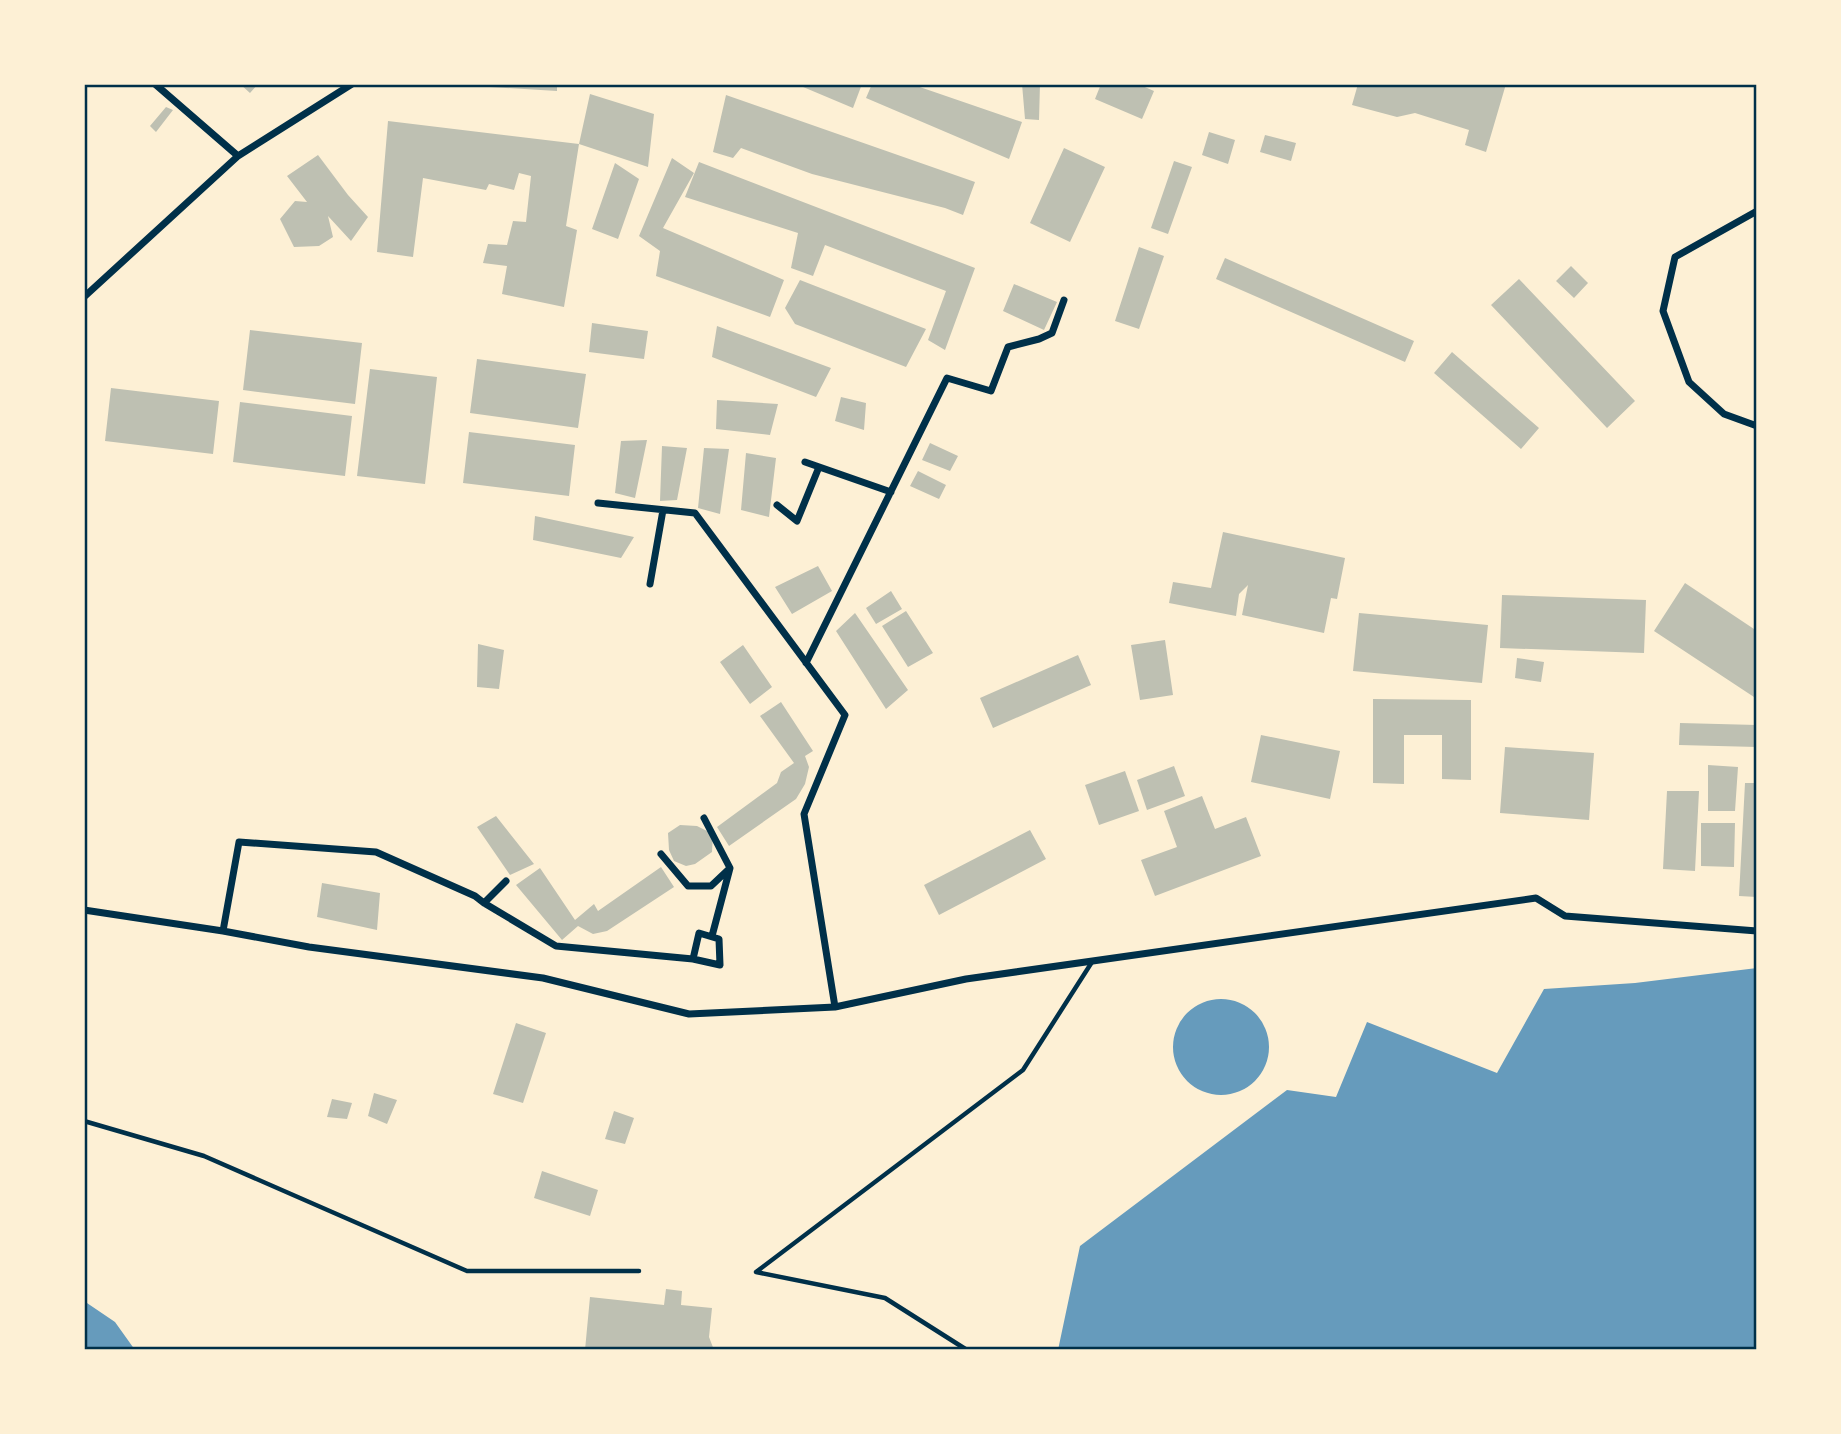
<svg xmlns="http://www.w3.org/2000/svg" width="1841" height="1434" viewBox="0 0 1841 1434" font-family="'DM Sans',sans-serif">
  <rect width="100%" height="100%" fill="#fdf0d5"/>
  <path fill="#669bbc" d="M1757,968v382h-699l22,-104 207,-156 49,7 31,-75 130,51 47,-84 91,-6z
    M1173 1047a48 48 0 1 1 96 0a48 48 0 1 1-96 0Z
    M84,1301l31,21 20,28h-51z"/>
  <path fill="#bec0b2" d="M240,84h18l-8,9z
    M490,84h67v7l-67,-4z
    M796,84h66l-9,24z
    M872,84h39l111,38 -13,37 -143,-61z
    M1022,84h18l-1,36 -14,-1z
    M1101,84h37l16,7 -12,28 -47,-20z
    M1358,84h148l-20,68 -21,-7 4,-15 -54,-17 -18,4 -45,-12z
    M590,94l64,20 -6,53 -69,-23z
    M726,95l249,87 -12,33 -18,-7 -133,-34 -71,-26 -8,10 -20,-6z
    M166,107l7,3 -17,22 -6,-6z
    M388,121l191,23 -13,82 11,4 -13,77 -62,-13 5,-28 -24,-3 5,-19 19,1 6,-24 13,1 5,-46 -12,-3 -5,17 -25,-6 -3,6 -63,-12 -10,79 -36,-5z
    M1209,132l26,8 -7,24 -26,-9z
    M1265,135l31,8 -5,18 -31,-9z
    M1064,148l41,19 -35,75 -40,-19z
    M318,155l30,40 20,22 -17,24 -23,-25 5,21 -14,9 -25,1 -14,-28 15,-18 12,1 -20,-26z
    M672,158l22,15 -31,55 121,52 -14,37 -114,-41 4,-25 -21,-15z
    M1174,161l18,6 -24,67 -17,-6z
    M699,162l276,106 -30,82 -17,-10 18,-49 -121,-46 -12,31 -22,-8 7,-35 -113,-36z
    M615,163l24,16 -21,60 -26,-10z
    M1139,247l25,9 -25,73 -24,-8z
    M1225,258l189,83 -9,21 -189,-83z
    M1571,266l17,17 -14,15 -18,-17z
    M1519,279l116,122 -28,27 -116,-123z
    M800,280l126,49 -20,38 -111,-43 -10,-16z
    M1014,284l43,18 -13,28 -41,-19z
    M592,323l56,8 -4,28 -55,-7z
    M717,326l114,42 -15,29 -104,-40z
    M250,330l112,13 -7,61 -112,-14z
    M1452,352l87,76 -18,21 -87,-76z
    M477,359l109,15 -8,54 -108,-15z
    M370,369l67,8 -12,107 -68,-8z
    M111,388l108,13 -6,53 -108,-13z
    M841,397l25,6 -2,27 -29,-9z
    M717,400l61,4 -8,31 -54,-6z
    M240,402l112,14 -7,60 -112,-14z
    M469,432l106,13 -6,51 -106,-13z
    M647,440l-12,58 -20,-5 6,-52z
    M930,443l28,13 -8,15 -28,-11z
    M662,446l25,2 -10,52 -17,1z
    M704,448l25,1 -9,65 -22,-6z
    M746,453l30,5 -7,59 -28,-7z
    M918,471l28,14 -7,14 -29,-13z
    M535,516l99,21 -13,21 -88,-18z
    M1223,532l122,26 -8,41 -6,-1 -7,35 -82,-18 6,-30 -9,9 -3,22 -67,-13 4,-21 38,6z
    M818,566l14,25 -40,23 -17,-27z
    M1685,583l72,48v68l-103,-68z
    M891,591l11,18 -26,15 -10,-16z
    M1502,595l144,5 -2,53 -144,-5z
    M906,611l27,42 -25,14 -26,-41z
    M855,613l53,77 -22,19 -50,-78z
    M1359,613l129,12 -6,58 -129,-12z
    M1165,640l8,55 -33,5 -9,-55z
    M478,644l26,6 -5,39 -22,-2z
    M743,645l29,42 -22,17 -30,-42z
    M1078,655l13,30 -98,43 -13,-30z
    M1517,658l27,4 -3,20 -26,-4z
    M1373,699l98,1v80l-29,-1v-44h-38v49l-31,-1z
    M781,702l32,49 -8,5 4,11 -4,17 -9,15 -67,47 -12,-19 60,-44 4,-11 13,-9 -34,-47z
    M1680,723l77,2v22l-78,-2z
    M1261,735l79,16 -10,48 -79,-17z
    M1505,747l89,6 -5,67 -89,-7z
    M1708,765l30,2 -3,44h-27z
    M1174,766l11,30 -38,14 -10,-30z
    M1125,771l14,40 -40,14 -14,-40z
    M1745,783h12v114l-18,-1z
    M1667,791h32l-4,80 -32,-2z
    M1202,796l13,33 31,-12 15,39 -106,40 -14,-36 36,-13 -13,-36z
    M496,816l38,48 -24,11 -33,-48z
    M1701,823h34l-1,44 -33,-1z
    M680,825l17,1 16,8 -1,18 -17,12 -9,2 -12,-5 -5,-11 -1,-17z
    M1030,830l16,29 -107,56 -15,-30z
    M661,867l13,20 -67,44 -14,3 -15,-8 -16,14 -46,-55 24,-17 35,52 19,-16 4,7z
    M322,883l58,10 -3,37 -60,-13z
    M516,1023l30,10 -23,70 -30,-9z
    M374,1093l23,7 -10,24 -19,-8z
    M332,1099l20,4 -5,16 -20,-2z
    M614,1111l20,7 -9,26 -20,-5z
    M542,1171l56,19 -8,26 -56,-18z
    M666,1289l16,2 -1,14 31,3 -3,29 5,13h-129l5,-53 74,8z"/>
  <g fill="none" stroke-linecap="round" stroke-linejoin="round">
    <path stroke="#003049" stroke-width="4.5" d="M84,1121l120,35 263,115h172
      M967,1350l-82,-52 -129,-26 267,-202 69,-108"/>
    <path stroke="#003049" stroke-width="7" d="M155,84l83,72 114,-72
      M1757,211l-82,46 -12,54 26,71 35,32 33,12
      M84,297l154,-141
      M805,462l86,30
      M598,503l97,10 150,202 -41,99 31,193
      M777,505l20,16 22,-54
      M650,584l13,-74
      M806,663l141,-285 44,13 17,-44 31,-8 13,-6 12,-33
      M704,818l26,50 -18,68
      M661,854l27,32h23l18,-17
      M484,903l72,43 137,13 27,6 -1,-26 -20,-6 -6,26
      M84,910l139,21 86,16 234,31 146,36 146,-7 131,-28 570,-81 29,18 192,15
      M223,931l16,-89 137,10 99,44 9,7 22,-22"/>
  </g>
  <rect width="1841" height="1434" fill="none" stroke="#fdf0d5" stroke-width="172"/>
  <rect x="86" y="86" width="1669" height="1262" fill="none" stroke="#003049" stroke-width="2.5"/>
</svg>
